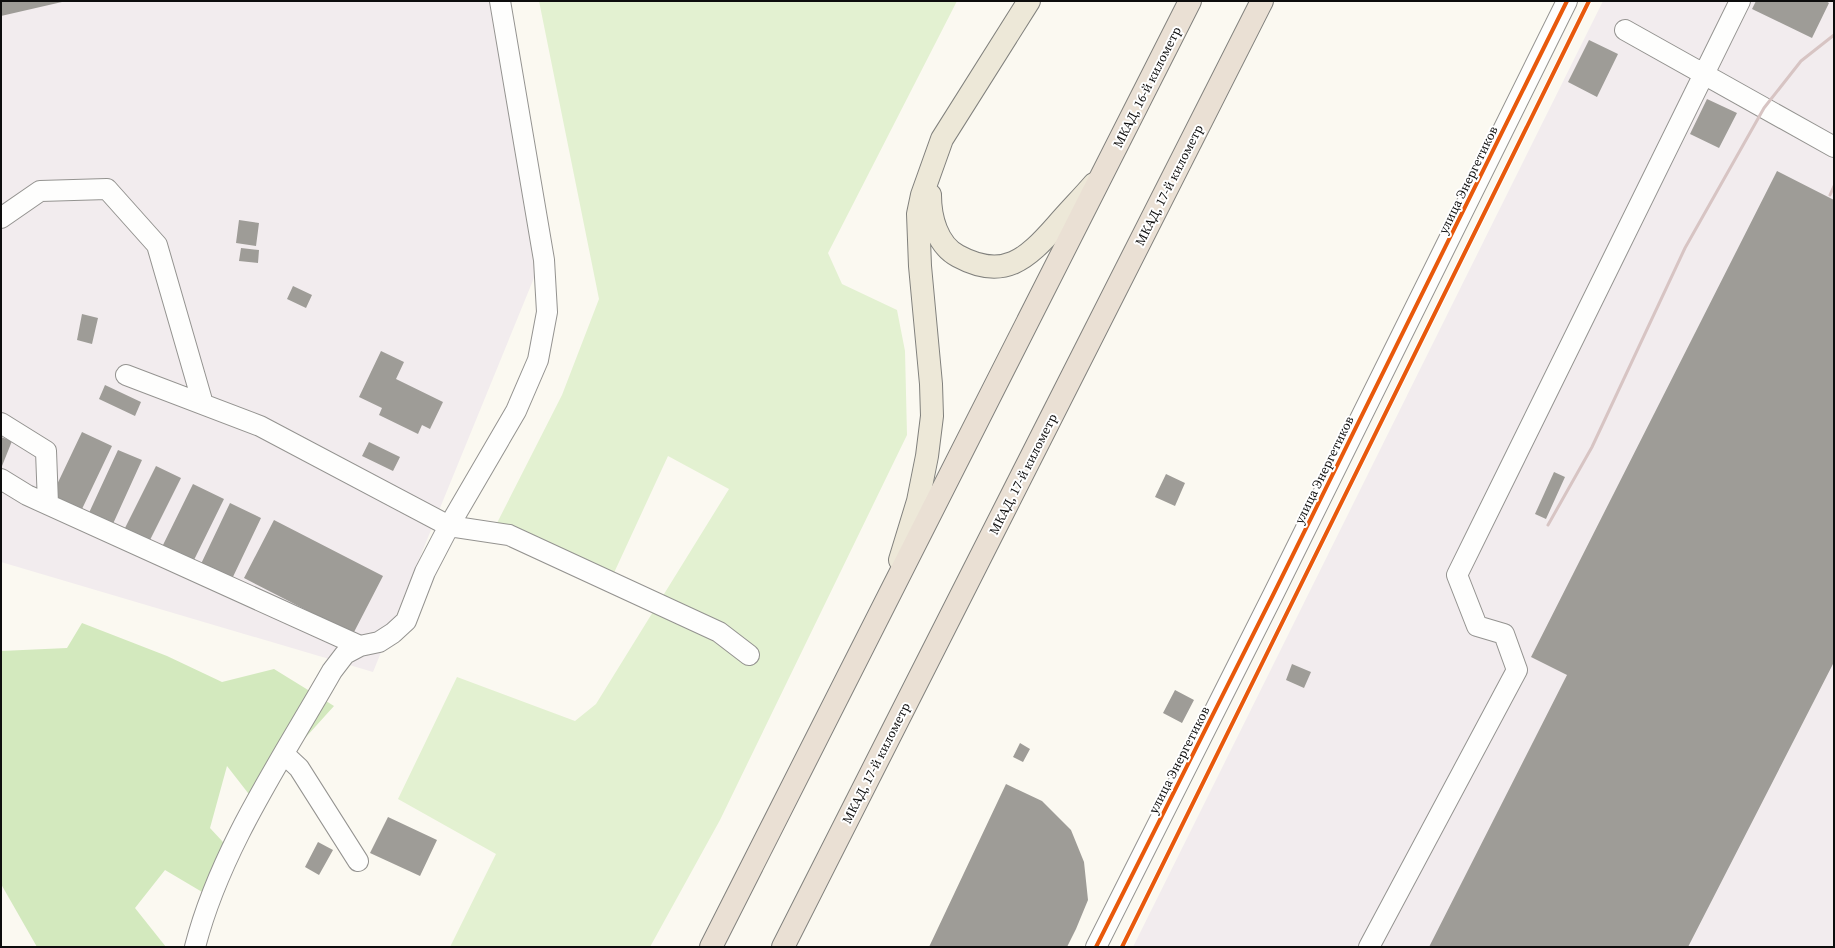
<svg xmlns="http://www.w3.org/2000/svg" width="1835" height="948" viewBox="0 0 1835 948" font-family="'Source Serif 4',serif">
  <rect width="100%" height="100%" fill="#fbf9f1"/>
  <path fill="#f2ecee" d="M1,1h493l42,272 -163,399 -372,-110z
    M1603,1h231v946h-701z"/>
  <path fill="#e3f1d1" d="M539,1h418l-129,252 14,31 55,26 8,41 2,84 -187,385 -70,127h-200l46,-93 -98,-55 59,-122 118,44 21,-17 133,-215 -61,-33 -55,119 -116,-52 65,-128 37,-96z"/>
  <path fill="#d3e9be" d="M82,623l85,33 55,26 52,-13 60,37 -28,31 -51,65 -28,-36 -17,62 25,27 -16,47 -54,-32 -30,38 31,39h-129l-36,-63v-233l66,-3z"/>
  <path fill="#9e9c97" d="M1,1h61v1l-61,14z
    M1756,1h70l3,2 -17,35 -60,-29z
    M1589,40l29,14 -21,43 -29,-15z
    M1707,99l30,14 -18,35 -29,-14z
    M1777,171l57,29v462l-146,285h-259l138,-272 -36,-18z
    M239,220l20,3 -3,23 -20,-3z
    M241,248l18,2 -1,13 -19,-2z
    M293,286l19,9 -6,13 -19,-9z
    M82,314l16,4 -6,26 -15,-4z
    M381,351l23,11 -8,17 47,23 -13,27 -8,-4 -4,9 -39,-19 3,-7 -23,-11z
    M105,385l36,17 -6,14 -36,-17z
    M82,432l30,14 -30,63 -30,-14z
    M1,437l11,4 -10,25h-1z
    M369,442l31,15 -7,14 -31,-15z
    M118,450l24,10 -30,66 -24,-11z
    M156,466l25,12 -32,64 -25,-12z
    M1554,472l11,5 -19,42 -11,-5z
    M1166,474l19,9 -10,23 -20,-9z
    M193,484l31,15 -31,63 -31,-15z
    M230,503l31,15 -30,63 -31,-15z
    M274,520l109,56 -30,58 -109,-56z
    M1292,664l19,8 -7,16 -18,-8z
    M1175,690l19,10 -12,23 -19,-10z
    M1020,743l10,6 -7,13 -10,-5z
    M1006,784l36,17 29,29 13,32 4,38 -12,29 -9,18h-138z
    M388,817l49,23 -17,36 -50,-23z
    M318,842l15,8 -14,25 -14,-8z"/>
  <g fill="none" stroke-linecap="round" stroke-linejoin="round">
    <g stroke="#949390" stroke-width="22">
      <path id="minor" d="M1625,30l209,117
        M1,218l39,-27 67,-2 50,56 46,159
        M126,375l134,51 189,100 60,9 210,97 30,23
        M1,423l45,28 2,53
        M1,479l26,16 333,151
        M284,754l15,14 59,93
        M195,947c25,-98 87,-188 137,-276l13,-17 15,-8 19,-4 14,-9 13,-12 19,-49 24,-46 67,-115 22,-51 9,-48 -3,-52 -44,-259
        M1096,947l177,-352 294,-594
        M1369,947l148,-277 -13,-36 -27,-8 -20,-51 283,-574"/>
    </g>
    <g stroke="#81817d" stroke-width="24">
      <path id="major" d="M930,195c0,22 7,50 28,61 46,25 69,3 99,-31 12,-14 25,-27 37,-41
        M900,560l18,-59 9,-45 5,-40 -1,-32 -11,-118 -2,-52 4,-19 20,-56 87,-138"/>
    </g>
    <g stroke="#81817d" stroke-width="24">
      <path id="highway" d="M711,947l479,-946
        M783,947l479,-946"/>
    </g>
    <use href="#minor" stroke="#fefefd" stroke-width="20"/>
    <use href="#major" stroke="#ede8d8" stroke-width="22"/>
    <use href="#highway" stroke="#eae0d4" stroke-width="22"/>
    <path stroke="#d7c4c3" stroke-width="3" d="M1830,195l4,-9
      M1548,525l44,-78 93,-199 79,-140 37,-47 33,-26"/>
    <g stroke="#fff" stroke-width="6">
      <path id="cycleway" d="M1096,947l177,-352 294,-594
        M1122,947l467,-946"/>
    </g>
    <use href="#cycleway" stroke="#e8590c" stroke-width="4"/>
  </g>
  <g text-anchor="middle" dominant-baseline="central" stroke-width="4" stroke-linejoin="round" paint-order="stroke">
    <g font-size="13" fill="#0d0d0d" stroke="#fff">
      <text transform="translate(1147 87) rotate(-63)">МКАД, 16-й километр</text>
      <text transform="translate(1468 180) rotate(-64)">улица Энергетиков</text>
      <text transform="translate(1169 185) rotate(-63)">МКАД, 17-й километр</text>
      <text transform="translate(1324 470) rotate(-64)">улица Энергетиков</text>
      <text transform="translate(1023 474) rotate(-63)">МКАД, 17-й километр</text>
      <text transform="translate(1179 760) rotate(-63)">улица Энергетиков</text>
      <text transform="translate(876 763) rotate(-63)">МКАД, 17-й километр</text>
    </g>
  </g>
  <rect width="1835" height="948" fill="none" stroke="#0d0d0d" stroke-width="4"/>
</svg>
